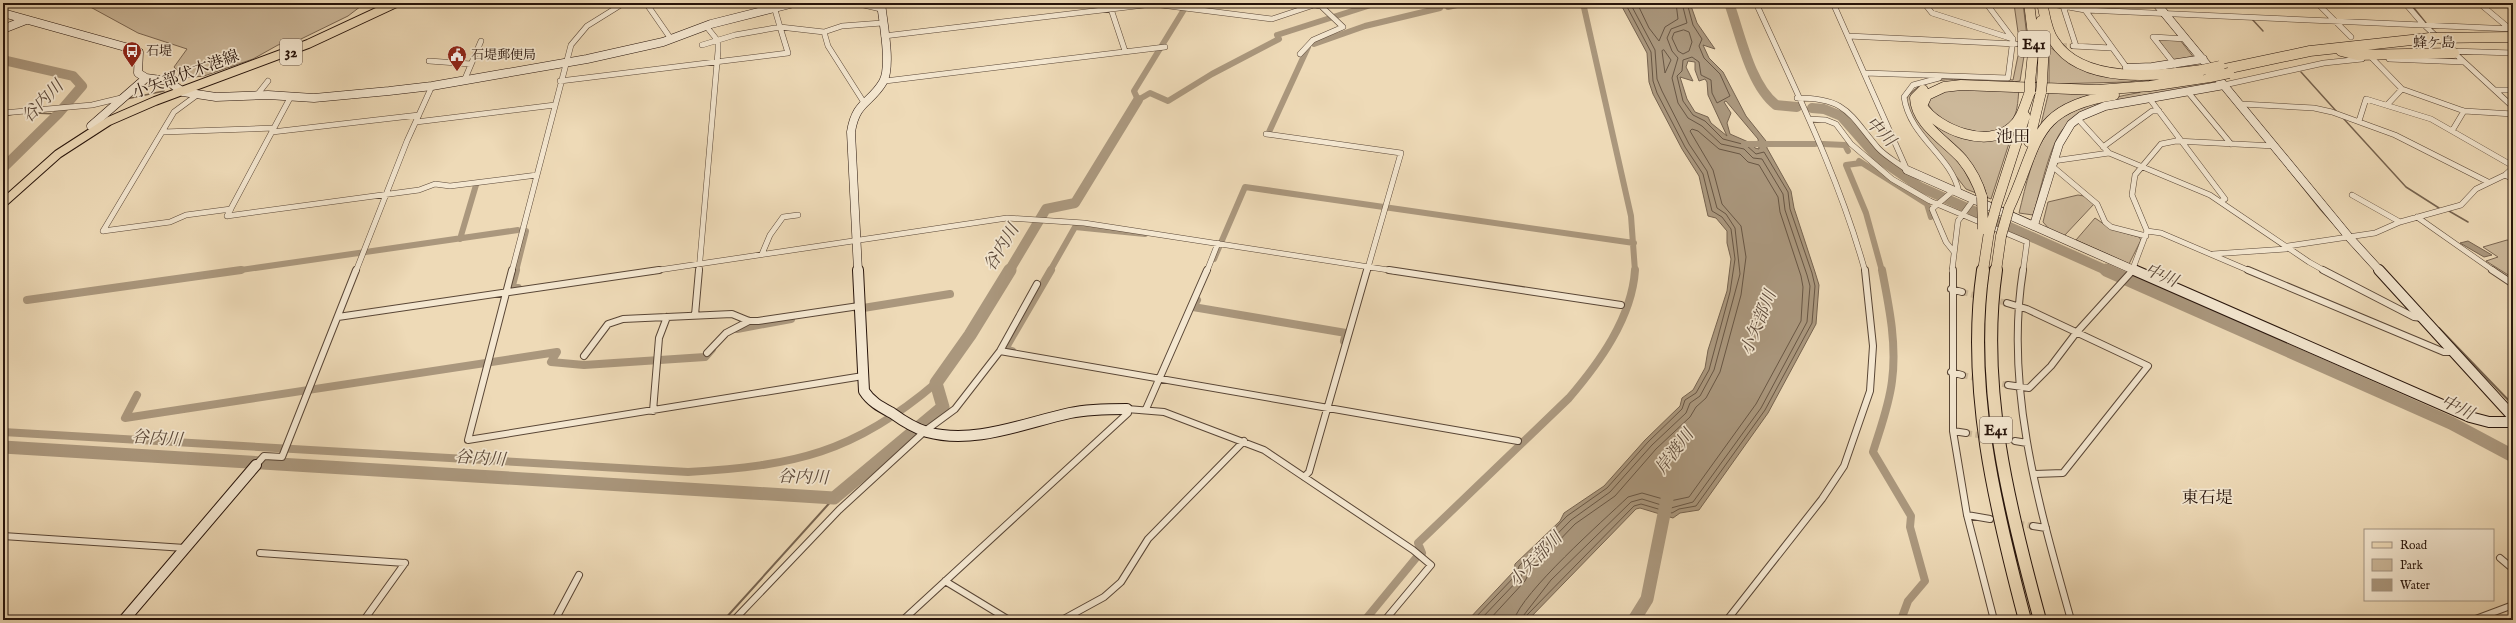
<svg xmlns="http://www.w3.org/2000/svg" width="2516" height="623" viewBox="0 0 2516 623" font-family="'IM FELL English','Noto Serif JP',serif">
  <rect width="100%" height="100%" fill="#eedab7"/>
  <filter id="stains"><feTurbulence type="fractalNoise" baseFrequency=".005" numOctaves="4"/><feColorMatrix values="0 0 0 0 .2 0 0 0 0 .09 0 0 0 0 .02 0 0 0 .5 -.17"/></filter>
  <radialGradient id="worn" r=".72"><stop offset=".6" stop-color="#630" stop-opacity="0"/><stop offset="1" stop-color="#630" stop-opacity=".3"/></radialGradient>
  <path fill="#ccb89a" stroke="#7a6652" d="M83,3h282l-17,13 -47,23 -23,6 -25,14 -49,17 -20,2 -10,-11 13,-18 -49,-16z
    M2023,3l4,34 -7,44c-28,6 -92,-15 -109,16l30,44 22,27 13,25 -10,-4 -50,-64 -11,-24c17,-33 77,-23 108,-21l7,-34 -6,-42z
    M2158,39l22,1 15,19 -21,2z
    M2049,46l17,14 12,5 85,12 -35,5 -79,2z
    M2215,80l4,5 -73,10c-19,4 -70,17 -83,34 -14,17 -23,64 -30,86l-14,-2c7,-28 13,-59 30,-83 25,-36 122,-40 166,-50z
    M1953,88l66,1c-1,9 -1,20 -5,28 -12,22 -49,16 -67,6 -9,-5 -14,-11 -19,-19l2,-7z
    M2049,91l50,4 -58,29z
    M1928,119l34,16 51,-4 -22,68 -5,-2c3,-17 -45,-65 -58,-78z
    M2078,195l6,1 10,8 -30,32 -14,-6 -7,-8 5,-20z
    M2095,218l16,11 28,8 2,3 -12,24 -53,-24z
    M2507,240l6,1v37l-27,-17 12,-4 -15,-10z"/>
  <path fill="#aa977d" stroke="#76634f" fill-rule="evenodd" d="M1620,3h70l7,20 18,26 -12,-4 6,13 14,14 23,44 20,25 1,7 24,43 3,17 21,64 4,13 -3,39 -48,89 -69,97 -19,3 -7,5 -33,-10 -4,1 -108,111h-60l46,-49 1,-7 45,-43 4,-8 40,-27 41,-46 35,-34 2,-8 11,-8 12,-22 3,-18 19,-59 4,-32 -4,-16v-12l-11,-13 -8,-2 -9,-40 -17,-27 -29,-55 -4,-12 -2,-29zM1688,61l7,1v8l4,11 6,-2 2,3 1,13 19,41 -16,-13 -3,-6 -13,-5 -8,-13 -7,-22 13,4 -7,-14zM1726,101l32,38 1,10 -4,-1 -2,-4 -23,-10 -3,-11 4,-10 -7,-11z
    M2468,241l24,14 -8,2 -24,-14z"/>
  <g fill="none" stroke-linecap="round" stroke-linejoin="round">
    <path stroke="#685644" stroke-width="1" d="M1637,3l12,25 10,13 6,-14 13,-8 -2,-16
      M1684,30l5,2 3,10 -3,9 -6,3 -5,-3 -6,-13 2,-5z
      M1664,50l7,10 -6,13 -3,-22z
      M1473,620l44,-46 2,-8 48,-50 40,-28 41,-46 34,-33 3,-9 11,-7 13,-23 21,-78 5,-33 -4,-30 -9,-12 -10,-6 -9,-37 -18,-27 -28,-54 -4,-12 -2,-29 -26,-49
      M1480,620l41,-43 3,-9 47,-48 39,-28 42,-47 34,-32 4,-10 10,-7 14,-26 26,-96 -5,-46 -9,-14 -9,-6 -10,-37 -18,-27 -27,-53 -5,-12 -2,-29 -25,-47
      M1489,620l36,-39 5,-10 45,-47 40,-28 41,-47 34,-32 6,-10 10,-9 14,-26 21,-77 5,-38 -5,-31 -19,-22 -9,-34 -23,-39 2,-2 6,2 21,18 21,5 8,8 11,3 19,32 2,15 21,64 2,11 -2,34 -45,83 -67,93 -19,4 -28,-8 -14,4c-25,24 -106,95 -114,123
      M1520,620l31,-40 80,-78 11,-3 29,9 22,-6 68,-94 46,-86 3,-36 -3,-11 -22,-65 -2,-16 -21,-35 -9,-1 -9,-9 -23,-5 -19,-18 -14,-8 -10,-15 -6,-25 6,-20 -6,-7 -5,-13 4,-9 16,-6 -5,-20
      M1525,620l1,-4 108,-110 7,-2 31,9 7,-4 17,-3 69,-96 47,-87 3,-37 -3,-13 -22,-64 -2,-17 -24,-40 -8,2 -10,-9 -23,-6 -18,-18 -12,-6 -10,-14 -6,-25 5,-5 1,-11 9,-3 7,5 2,13 10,5 1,13 5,10 13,-7 -10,-22 -16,-16 -5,-12 3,-7 -9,-14 -6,-22"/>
    <path stroke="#76634f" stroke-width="1.5" d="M2410,3l16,20
      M373,9l12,-6
      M2251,18l12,13
      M2301,72l36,40
      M126,99l38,-8
      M34,113l24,1
      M3,116l11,-2
      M2343,118l63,69 33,21
      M2286,166l35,44 53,59
      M2449,211l19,11"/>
    <path stroke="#76634f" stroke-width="2" d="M2439,328l74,77
      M724,620l110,-122"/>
    <path stroke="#aa977d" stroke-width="6" d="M1188,3l-54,88 4,9 12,-7 18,8 44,-27 67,-35 -2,-4 100,-32
      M1583,3l48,213 4,55
      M1448,7l17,-4
      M1314,44l51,-18 75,-18
      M1269,132l39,-85
      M1744,144h71
      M1823,144l22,1 3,6
      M1876,160h4
      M1859,161l68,43 4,13
      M1861,163l-15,2 20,48 16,58
      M460,239l16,-54
      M1214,259l31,-72 389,56
      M234,271l284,-41
      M516,271l10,-40
      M1050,271l25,-44 70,7"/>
    <path stroke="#aa977d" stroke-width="8" d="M516,270l-5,19 7,-1
      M1882,270c7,36 15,74 10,111 -3,25 -12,48 -19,71l38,64 -1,11 15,54 -17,20 -7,19
      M27,300l214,-30
      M1197,300l-4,7 153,26 -2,8
      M857,309l93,-15
      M737,329l54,-10
      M1012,351l-7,-2 46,-79
      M137,395l-12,23 432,-66 -6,10 33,3 121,-8 7,-8
      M3,432l685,40c106,-6 166,-19 248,-89
      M1422,553l-4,-10 151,-145c30,-35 63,-80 66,-128
      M1365,620l51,-62"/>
    <path stroke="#aa977d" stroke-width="10" d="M1729,3c11,30 21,82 47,102l21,2
      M3,60l70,16 9,10 -24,28 -55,54
      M1812,108l12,1 17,7 37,42 42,29 188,84
      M1009,271l37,-62 29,-6 63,-103"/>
    <path stroke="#aa977d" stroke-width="13" d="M2106,270l345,153 62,33
      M3,447l831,51 109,-91 -7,-24 34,-48 40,-65
      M1634,620l13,-21 20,-100"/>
    <path stroke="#d0bc9d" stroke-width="5" stroke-dasharray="5 2.5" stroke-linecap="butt" d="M2017,44l56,2"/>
    <path stroke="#d0bc9d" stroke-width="6" stroke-dasharray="6 3.5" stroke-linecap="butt" d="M1962,292l20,5
      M1991,299l16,4
      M1962,375l18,4
      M1993,382l15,3
      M1966,433l49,8
      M1990,519l43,7"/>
    <path stroke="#d0bc9d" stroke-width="8" stroke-dasharray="8 4" stroke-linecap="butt" d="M2129,71l17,24"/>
    <g stroke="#594636" stroke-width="6">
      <path id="street-far1" d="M646,3l25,36
        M773,3l7,24 44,5 18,-6 40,-3
        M855,3l26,6
        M1109,3l16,48
        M1756,3c40,88 83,174 109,268
        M1833,3l74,167
        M1924,3l8,10 81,26
        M2046,3l39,7 428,19
        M2321,3l-2,2 32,32
        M2405,3l18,21 90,83
        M2479,3l31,26
        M2063,6l13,40
        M2085,10l42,58
        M824,32l4,14 35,55
        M884,36l269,-32 119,15 42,-14 7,1
        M1848,36l168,8
        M2073,46l38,2
        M2451,51l62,2
        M1300,54l13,-14 30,-13 -22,-21
        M2370,56l32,33 62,22 49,3
        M2389,59l75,3
        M429,61l42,3
        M2175,65l-22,-28 33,2
        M1865,73l143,5 5,-39 -27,-36
        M1939,78l-26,7 -9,12c6,41 47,58 55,95
        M464,81l17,-40
        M560,81l228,-28 -8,-26 -45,8 -33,10
        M885,81l280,-34
        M2224,85l100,-22 38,-4
        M2495,90h18
        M2188,92l43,52
        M257,95l11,-14
        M1797,98c50,0 52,16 81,50 7,8 20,15 29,22
        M2149,98l76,101 -4,2
        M2241,104l73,4 18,4 63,23 93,47
        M2387,105l15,-16
        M2464,111l-12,20 61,35
        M3,113l89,-8 29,-7
        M1809,119l17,1 10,4 15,20 41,35 38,22 97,41 -4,29
        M2078,119l31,34 101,42 99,67 16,9
        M2359,121l7,-22 65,20 21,12
        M416,122l139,-17
        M163,132l111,-4
        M272,132l147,-17
        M1266,134l135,19 -34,118
        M2103,147l49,-36h7
        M2053,161l56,-8
        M2052,166l45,38 8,18 6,5 35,9
        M2505,175l8,4
        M1954,190l-22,19 14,33 8,10
        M2352,195l48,27
        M227,216l192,-26 16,-6 15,2 87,-11
        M227,216l63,-118
        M2417,217l77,54
        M103,231l71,-119 23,-17
        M103,231l67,-9 16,-7 45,-6
        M2147,231l14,2 89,38
        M762,254l8,-19 13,-18 15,-2
        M2213,254l73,-5 2,-3 87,-13 25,-11 61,-17 15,-16 29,-14 8,-7
        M356,271l51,-130 25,-55
        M512,271l59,-226 16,-19 37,-23
        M652,271l355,-53 77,5 311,48
        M699,271l19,-220v-10l-12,-15
        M1207,271l11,-28
        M1952,271l6,-50 16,-22
        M2132,271l15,-40 -15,-36 3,-20 26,-31 15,-3 99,5"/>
    </g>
    <g stroke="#594636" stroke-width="8">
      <path id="street" d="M512,270l-44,170 395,-64
        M1389,270l232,35
        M1953,270v161l14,84 27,105
        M2023,270c-19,119 16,236 48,350
        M2248,270l196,82h9
        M2323,270l91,47 8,1
        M2492,270l21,14
        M1951,289l11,3
        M2007,303l20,6 121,57 -85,107 -28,1
        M695,315l4,-45
        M338,317l321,-47
        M1000,351l518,90
        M707,353l19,-20 23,-12
        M584,356l24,-32 15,-5 109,-5 17,7h9l101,-15
        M1951,372l11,3
        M2008,385l21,3 22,-22 25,-33 57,-63
        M1146,409l61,-139
        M653,411l6,-73 8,-21
        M1953,431l13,2
        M2015,441l12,2
        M256,465l8,-9 18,1 74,-187
        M1304,477l5,-5 58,-202
        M1967,515l23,4
        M2033,526l13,2
        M3,536l182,12
        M260,553l145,10
        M2500,558l13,11
        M945,581l64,39
        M364,620l41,-57
        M555,620l24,-45
        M734,620l105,-110 86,-79 30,-22 45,-58 37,-67
        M903,620l225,-207 -1,-4 37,3 100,38 149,100 18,15 -46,55
        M1062,620l42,-23 17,-15 27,-43 96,-98
        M1727,620l95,-121 22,-33 26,-75 3,-45 -8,-76
        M2473,620l40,-15"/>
    </g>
    <g stroke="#27140b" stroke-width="9">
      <path id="secondary-far1" d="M2156,3l193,234 31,34
        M3,13l133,37 3,2 -1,21 8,5 22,3 15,11 33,5 52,-2 46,3 75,-7 43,-5 155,-27 76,-17 48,-18 83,-21
        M3,29l23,-9
        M2127,68l25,-1 51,-8
        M96,128l-5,-2 55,-48
        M1907,170l229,101
        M2034,225l25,-81 12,-20 10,-8 24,-10 119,-21
        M858,271l-7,-139c5,-31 19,-28 32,-50 9,-16 0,-60 -2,-79"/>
    </g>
    <g stroke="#27140b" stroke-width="12">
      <path id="secondary" d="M858,270l6,121c7,11 17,16 28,22 11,8 22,15 35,19 47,13 97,-9 143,-19 19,-4 38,-4 57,-4
        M2134,270l336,147 19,5h24
        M2379,270l134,147
        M124,620l132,-155"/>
    </g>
    <g stroke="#27140b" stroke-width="10">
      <path id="primary" d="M3,203l55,-49 51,-33 46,-20 153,-57 88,-41"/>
    </g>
    <g stroke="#27140b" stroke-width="11">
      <path id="highway-far1" d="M2029,3l5,40 -4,39
        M2042,3c3,12 4,27 12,38 28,44 104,35 148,29
        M2041,21l3,22 -2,39
        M2341,51l16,4 97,-2
        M2225,69l85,-18 120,-13
        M1923,90l-8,8c1,26 31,43 47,61 9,11 16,24 20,38
        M2030,92c-5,12 -8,27 -18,35 -24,22 -74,3 -90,-21l5,-11 17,-8 17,-2 136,5 53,-4 60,-9
        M2029,142l12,-50
        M1997,203l28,-87
        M2009,208c30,-64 21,-100 105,-113
        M1983,271l6,-39
        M1996,271l5,-35"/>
    </g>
    <g stroke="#27140b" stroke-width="14">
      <path id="highway" d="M1983,270c-17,117 12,237 42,350
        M1996,270c-17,118 13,237 44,350"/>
    </g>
    <use href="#street-far1" stroke="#f4e7d0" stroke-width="5"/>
    <use href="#street" stroke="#f4e7d0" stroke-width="6"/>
    <use href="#secondary-far1" stroke="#f4e7d0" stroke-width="8"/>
    <use href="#secondary" stroke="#f4e7d0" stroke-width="10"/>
    <use href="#primary" stroke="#eedab7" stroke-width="8"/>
    <use href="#highway-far1" stroke="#eedab7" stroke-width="10"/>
    <use href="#highway" stroke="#eedab7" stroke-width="12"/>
    <g stroke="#27140b" stroke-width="11" stroke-linecap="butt">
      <path id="highway-bridge" d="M2430,38l83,-1
        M2202,70l18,-4
        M2210,77l19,-4
        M2030,82v10
        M2041,92l1,-10
        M1982,197l1,32
        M1989,232l8,-29
        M2001,236l8,-28"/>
    </g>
    <use href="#highway-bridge" stroke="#eedab7" stroke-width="10"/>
  </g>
  <defs>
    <g id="bus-pin" transform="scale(1)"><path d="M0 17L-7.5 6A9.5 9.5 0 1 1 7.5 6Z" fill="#8f2418" stroke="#f4e7d0"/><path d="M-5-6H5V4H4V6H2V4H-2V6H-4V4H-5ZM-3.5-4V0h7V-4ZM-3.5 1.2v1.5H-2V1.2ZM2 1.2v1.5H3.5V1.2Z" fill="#fff"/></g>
    <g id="civic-pin" transform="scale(1)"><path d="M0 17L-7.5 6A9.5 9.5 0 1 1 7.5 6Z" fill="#8f2418" stroke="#f4e7d0"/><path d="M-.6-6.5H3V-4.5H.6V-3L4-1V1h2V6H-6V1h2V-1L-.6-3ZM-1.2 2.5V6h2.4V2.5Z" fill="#fff"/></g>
  </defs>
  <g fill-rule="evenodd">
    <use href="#bus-pin" x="132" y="51"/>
    <use href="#civic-pin" x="457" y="55"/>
  </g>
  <g text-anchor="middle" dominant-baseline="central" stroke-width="3.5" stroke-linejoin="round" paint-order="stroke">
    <g font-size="13" fill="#27140b" stroke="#f4e7d0" text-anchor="start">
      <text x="146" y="51">石堤</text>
      <text x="471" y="55">石堤郵便局</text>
    </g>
    <g font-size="14" fill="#27140b" stroke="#f4e7d0">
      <text x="2434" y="43">蜂ケ島</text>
    </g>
    <g fill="#f4e7d0" stroke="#645346" stroke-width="1">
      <rect x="2018" y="31" width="32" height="26" rx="3"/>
      <rect x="280" y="39" width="22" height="26" rx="3"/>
      <rect x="1980" y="417" width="32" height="26" rx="3"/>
    </g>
    <g font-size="15" font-weight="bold" fill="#27140b">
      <text x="2034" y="44">E41</text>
      <text x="291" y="52">32</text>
      <text x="1996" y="430">E41</text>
    </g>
    <g font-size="16" fill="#27140b" stroke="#f4e7d0">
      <text transform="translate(186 75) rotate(-20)">小矢部伏木港線</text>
    </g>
    <g font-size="17" font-style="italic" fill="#5b4839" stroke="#f4e7d0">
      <text transform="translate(43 102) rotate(-46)">谷内川</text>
      <text transform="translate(1880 132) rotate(45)">中川</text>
      <text transform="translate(1002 248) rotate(-59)">谷内川</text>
      <text transform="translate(2161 276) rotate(24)">中川</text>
      <text transform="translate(1759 323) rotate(-68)">小矢部川</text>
      <text transform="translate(2457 408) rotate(26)">中川</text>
      <text transform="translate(157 439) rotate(4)">谷内川</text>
      <text transform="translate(1675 452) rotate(-53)">岸渡川</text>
      <text transform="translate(480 459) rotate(4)">谷内川</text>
      <text transform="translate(803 478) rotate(2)">谷内川</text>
      <text transform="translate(1536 560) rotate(-46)">小矢部川</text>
    </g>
    <g font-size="17" fill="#27140b" stroke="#f4e7d0">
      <text x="2013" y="137">池田</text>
      <text x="2207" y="498">東石堤</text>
    </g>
  </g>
  <rect width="2516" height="623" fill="none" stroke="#eedab7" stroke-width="16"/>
  <rect x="4" y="4" width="2508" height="615" fill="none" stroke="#27140b" stroke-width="2"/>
  <rect x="8" y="8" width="2500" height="607" fill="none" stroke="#27140b"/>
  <rect x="2364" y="529" width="130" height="72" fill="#f4e7d0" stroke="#a29381"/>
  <rect x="2372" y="542" width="20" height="6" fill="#eedab7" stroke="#a29381"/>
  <text x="2400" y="549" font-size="12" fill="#27140b">Road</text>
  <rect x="2372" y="559" width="20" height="12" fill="#ccb89a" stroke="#a29381"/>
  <text x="2400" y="569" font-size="12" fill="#27140b">Park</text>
  <rect x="2372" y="579" width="20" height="12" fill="#aa977d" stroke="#a29381"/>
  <text x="2400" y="589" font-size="12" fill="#27140b">Water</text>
  <rect width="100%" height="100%" filter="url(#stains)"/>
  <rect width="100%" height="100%" fill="url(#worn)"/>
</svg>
